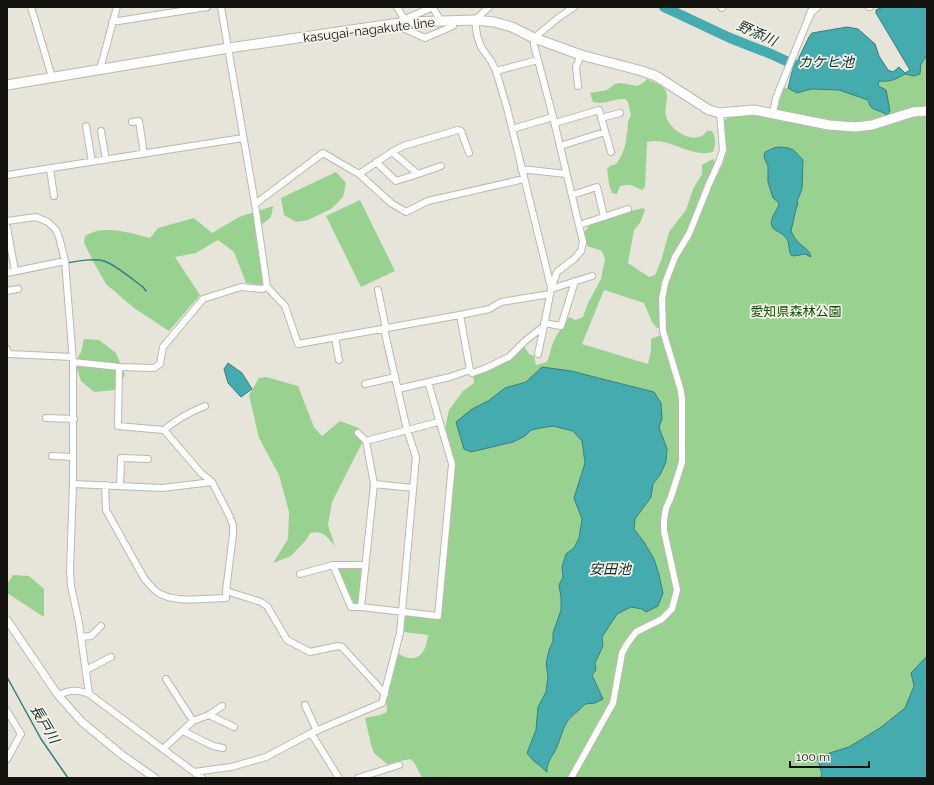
<svg xmlns="http://www.w3.org/2000/svg" width="934" height="785" viewBox="0 0 934 785" font-family="Raleway,'Noto Sans JP',sans-serif">
  <rect width="100%" height="100%" fill="#e7e5da"/>
  <path fill="#99d290" fill-rule="evenodd" d="M927,55v723h-353l15,-30 21,-33 5,-10 9,-51 10,-16 9,-7 20,-11 16,-31 -11,-57 -2,-16 7,-16 11,-38 2,-28 -1,-31 -1,-11 -15,-46 -4,-20 -1,-27 2,-16 45,-99 11,-18 5,-15 -4,-30c11,-9 38,-5 52,-3l8,-30h5l9,5 14,-4 28,1 29,10 5,9 9,2 -4,-25 1,-5c11,2 17,-2 26,-7 6,1 10,3 15,0l1,-10z
    M647,79c6,3 16,6 19,12 3,8 -2,16 0,25 4,15 30,31 41,15h5c4,6 4,14 1,21 -21,7 -44,-16 -66,-10l-2,45 -3,3 -11,-5h-5l-6,1 -3,8 -5,-1 -3,-9 -2,-15 3,-3 6,-2c5,-6 11,-20 10,-28 4,-7 -1,-14 5,-20l-3,-14 -3,-3c-11,-1 -21,6 -32,3l-3,-9 17,-3 8,-6 6,-1 16,3 6,-3z
    M713,159l3,5 -10,17 -19,51 -24,51 -2,45h-4l-5,-6 -8,-19 -40,-13 -22,54 66,20 3,-14v-11l10,-4 17,58 1,68 -18,66 12,62c2,31 -37,32 -50,55l-11,53 -13,28 -31,53h-146l-8,-16 -4,-3 -23,5 -13,-11 -3,-8 -6,-27 15,-3 7,-3c-1,-16 -5,-38 4,-52 2,-3 5,-4 8,-6 19,11 27,-1 29,-19l-24,-3v-15l3,-2 34,3 13,-154 -9,-35 4,-19 14,-19 11,-8 -1,-9 51,-28 5,8 5,2 2,9 11,-3c3,-6 3,-13 6,-19 4,-10 10,-17 16,-26l6,3 8,-3 5,-14 13,-24 4,-20 -3,-8 -15,-5 -3,-14 3,-3 2,-4 34,-12 20,-5 2,2 -5,13 -6,7 -6,33 21,14 6,-2 6,-14 8,-29 17,-22 7,-21 9,-15v-9zM597,377l57,15 8,27 -3,8 4,9 -3,39 -7,9 -2,13 -16,22 -1,10 10,13 -2,67 -11,-2 -14,6 -15,24 1,9 -8,17 1,7 -4,5 5,12 -2,16 -10,1c-6,6 -12,11 -17,18 -6,7 -8,17 -12,26 -3,7 -8,14 -10,22l-5,-2 -14,-15 9,-23 2,-23 8,-15 2,-16 -2,-12 3,-14 4,-9v-8l8,-23v-13l-2,-12 4,-8 -1,-10 4,-13 8,-6 5,-10 3,-19 -8,-21 11,-35 -3,-22 -9,-10 -20,-5 -13,2 -9,2 -6,6 -54,16 -11,-20 -3,-10 15,-13 16,-8 17,-13 21,-6z
    M336,172l10,11 -3,14 -12,12 -23,11 -12,2 -12,-7 -3,-17z
    M360,200l35,71 -34,16 -35,-71z
    M273,206l-2,11 -16,13 8,55 -17,-2 -12,-31 -16,-12 -22,13 -21,4 25,38 -31,36 -35,-23 -28,-24 -12,-21 -10,-20 1,-7c18,-12 46,-3 65,2l8,-10 36,-10 18,15 27,-16z
    M84,339l15,1 17,13 9,22 -9,15 -22,2 -13,-11 -6,-19 6,-10z
    M266,377l32,9 16,41 8,9 18,-15 19,7 3,15 -30,59 -4,23 7,21c-8,-9 -12,-16 -25,-13l-4,7 -15,16 -18,7 15,-24 1,-27 -10,-37 -20,-37 -10,-43 10,-17z
    M335,567l24,1 3,2 -3,34 -4,1z
    M13,575l16,1 15,13v28l-37,-24v-9z"/>
  <path fill="#44acae" stroke="#367e7f" d="M883,7h44v48l-6,9 -1,10 -6,2 -9,-2c-11,6 -14,8 -26,7l-1,5 8,4 4,21 -3,4c-5,-4 -14,-5 -16,-8 -2,-2 -2,-5 -3,-7l-29,-10 -28,-1 -14,4 -9,-5 4,-16 17,-35 3,-4 35,-6 11,2 17,15 4,12 9,14 5,2 6,-5 6,6 5,-3 -34,-57v-3z
    M779,147c16,1 14,3 24,13l-1,29 -5,12 1,3 -2,5 -5,22c2,4 4,8 7,11 5,5 12,8 13,15l-6,-3 -11,2 -3,-1c-3,-5 -1,-12 -4,-16 -3,-4 -6,-6 -10,-8 -12,-6 -2,-18 2,-26l-1,-3 -5,-4 -5,-16v-16l-4,-9 1,-5 9,-4z
    M228,363l14,10 10,16 -11,8 -13,-14 -4,-14z
    M542,367l29,4 83,21 7,11 1,16 -3,8 8,22 -1,13 -6,13 -7,9 -2,13 -16,22 -1,10 10,13 10,17 5,16 4,18 -5,13 -12,6 -4,-3 -11,-2 -14,7 -15,23 1,9 -8,17 1,7 -4,5 11,24 -8,4 -10,1c-6,7 -13,11 -18,18 -5,8 -7,18 -11,27 -4,8 -10,14 -9,23l-13,-11 -7,-8 9,-23 2,-23 8,-15 2,-16 -2,-12 3,-14 4,-9v-8l8,-23v-13l-2,-12 4,-8 -1,-10 4,-13 8,-6 5,-10 3,-19 -8,-21 11,-35 -3,-22 -9,-10 -20,-5 -13,2 -9,2 -6,6 -12,6 -42,10 -7,-3 -8,-27 16,-13 16,-8 17,-13 21,-6z
    M927,656v122h-107l2,-4 -5,-17 32,-10 31,-19 25,-20 9,-22 -3,-13z"/>
  <g fill="none" stroke-linecap="round" stroke-linejoin="round">
    <path stroke="#367e7f" stroke-width="1.5" d="M67,263c9,-2 28,-5 37,-2 12,4 29,19 39,26l3,4
      M7,276l35,-7
      M7,677l34,62 27,39"/>
    <path stroke="#44acae" stroke-width="10" d="M664,7l66,31 41,16 24,11"/>
    <g stroke="#bbb9af" stroke-width="8">
      <path id="minor" d="M31,7l21,70
        M221,7l34,197 12,83 18,19 13,38 167,-30 24,-5 12,-7 49,-8
        M397,7l9,15
        M489,7l-14,13 2,15 4,12 10,14 5,10 11,37 44,179
        M721,7l1,1
        M869,7h1
        M433,8l8,13
        M405,19l28,-12
        M112,22l95,-15
        M394,24l31,14 28,-12 1,-5
        M100,69l17,-62
        M496,71l42,-11
        M578,86l-2,-19 5,-12
        M773,113l3,-15 33,-81
        M601,118l19,-5
        M132,122l7,-1 5,33
        M555,123l44,-13 12,42
        M86,126l6,36
        M512,129l41,-12
        M101,131l5,29
        M560,146l45,-14
        M376,162l20,19 22,-7 -26,-22
        M50,169l4,27
        M521,169l45,5
        M359,174l33,-22 11,-6 55,-16 3,1 8,22
        M418,174l23,-8
        M7,175l236,-37
        M572,195l25,-8 7,30
        M255,204l68,-51 36,21 32,29 15,9 22,-11 96,-22
        M7,221l29,-4 12,5 8,8 3,7 6,24
        M579,225l49,-16
        M7,227l8,44
        M7,273l58,-12 8,101v122l-3,87 1,15 8,37 10,71
        M551,289l41,-13
        M378,290l8,39
        M7,291l11,-2
        M460,315l10,55
        M544,323l17,3 14,-45
        M335,338l4,22
        M7,349l2,5 63,3
        M538,354l6,-28
        M73,362l46,5 35,1 6,-4 3,-17 40,-48 38,-12 21,2 5,-2
        M428,382l24,82 -14,152 -77,-9 13,-123 -8,-43 72,-19
        M365,384l30,-7
        M398,389l52,-12 20,-7 2,3 12,-4 25,-12 16,-16 19,-15 7,-37 6,-17 17,-13 7,-8 2,-9 -30,-125 -19,-72v-7l24,-20 16,-11
        M46,418l28,1
        M164,430c13,-11 26,-18 41,-24
        M358,433l8,8
        M52,456l21,1
        M73,484l89,4 50,-6
        M374,484l39,4
        M105,485l1,25 38,68c4,5 8,10 13,14 17,12 49,6 69,6v-7l7,-57v-9l-4,-10 -17,-33 -11,-9 -37,-43 -46,-4 1,-59
        M120,486l1,-28 27,1
        M333,565l18,42h10
        M300,574l33,-9h32
        M226,591l35,11 6,4 20,34 23,12 28,-6 4,1 43,47
        M81,637l10,-1 10,-10
        M86,670l25,-13
        M166,679l27,42
        M58,695c12,-5 19,-6 31,-1l113,84
        M305,705l12,26
        M7,711l14,23 -14,25
        M209,715l25,12
        M183,731l30,15 10,2
        M311,733l28,45
        M163,749l30,-28 16,-6 13,-9
        M194,772l37,-5 35,-10 45,-24 71,-30 18,-70 16,-176 -9,-27 -23,-101
        M358,778l41,-13
        M571,778l42,-75 9,-50 5,-9 9,-12 26,-13 10,-10 5,-19 -13,-59v-11l2,-12 5,-11 11,-35v-61l-1,-10 -18,-60 -1,-32 3,-16 10,-26 14,-23 20,-50 10,-22 4,-12 -3,-37"/>
    </g>
    <g stroke="#bbb9af" stroke-width="9">
      <path id="tertiary" d="M809,17l2,-5 6,-5
        M7,620l51,75 24,27 40,33 33,23"/>
    </g>
    <g stroke="#bbb9af" stroke-width="11">
      <path id="primary" d="M7,85l222,-37 177,-26 69,-2 19,2 18,5 22,11 47,17 61,16 14,5 53,34 11,3 34,-3 75,15 26,2 17,-2 41,-13 14,-1"/>
    </g>
    <use href="#minor" stroke="#fff" stroke-width="6"/>
    <use href="#tertiary" stroke="#fff" stroke-width="7"/>
    <use href="#primary" stroke="#fff" stroke-width="9"/>
  </g>
  <g text-anchor="middle" dominant-baseline="central" stroke-width="3.5" stroke-linejoin="round" paint-order="stroke">
    <g font-size="13" fill="#141310" stroke="#f4f2e8">
      <text transform="translate(369 30) rotate(-7)">kasugai-nagakute line</text>
    </g>
    <g font-size="13" fill="#114f05" stroke="#f4f2e8">
      <text x="796" y="311">愛知県森林公園</text>
    </g>
    <g font-size="14" font-style="italic" fill="#172f2f" stroke="#f4f2e8">
      <text transform="translate(757 33) rotate(24)">野添川</text>
      <text x="826" y="62">カケヒ池</text>
      <text x="610" y="569">安田池</text>
      <text transform="translate(45 724) rotate(59)">長戸川</text>
    </g>
  </g>
  <rect width="934" height="785" fill="none" stroke="#141310" stroke-width="16"/>
  <path d="M790 761v6h79v-6" fill="none" stroke="#141310" stroke-width="2"/>
  <text x="796" y="761" font-size="12" fill="#141310" stroke="#f4f2e8" stroke-width="3" paint-order="stroke">100 m</text>
</svg>
